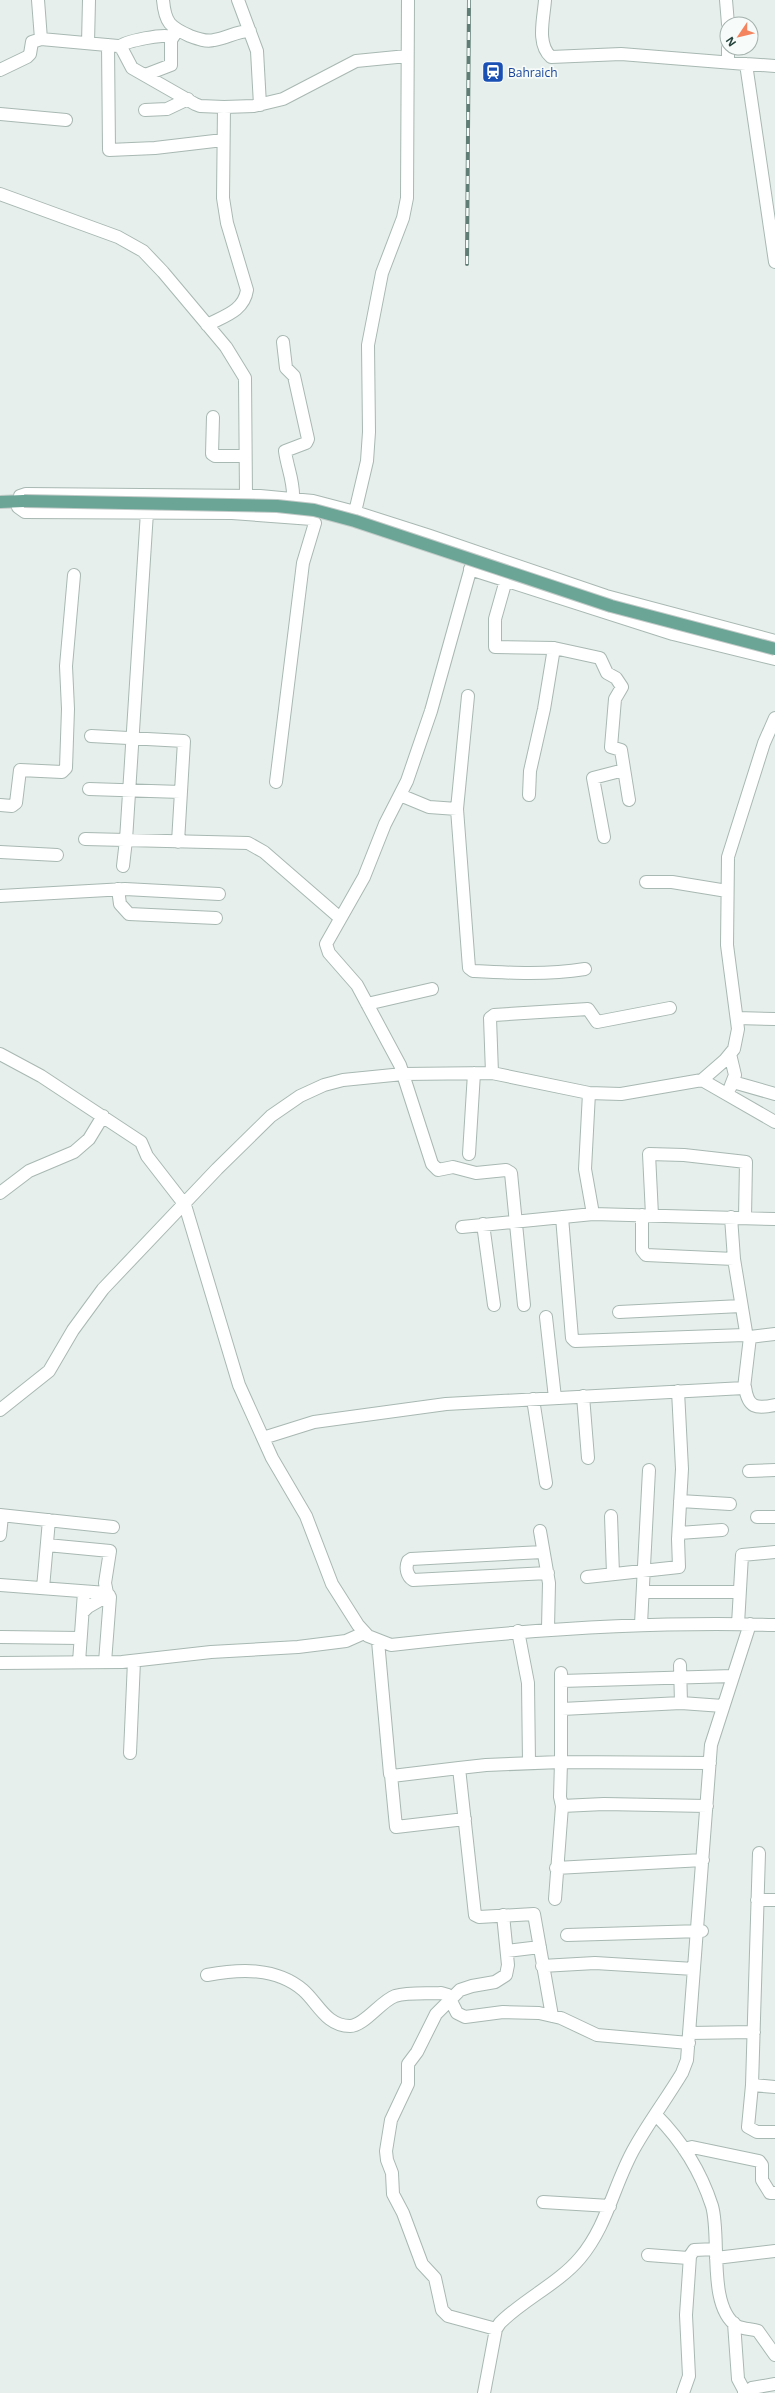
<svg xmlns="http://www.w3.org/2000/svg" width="775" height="2393" viewBox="0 0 775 2393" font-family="'Open Sans',sans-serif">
  <rect width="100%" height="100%" fill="#e6efeb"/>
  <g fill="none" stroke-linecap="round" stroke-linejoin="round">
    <g stroke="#a8b8b2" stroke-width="14">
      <path id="minor" d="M38,0l3,39 77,7 4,3 10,19 63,36 5,2 24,1
        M163,0c2,23 7,27 27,36 8,3 16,6 24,4 13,-2 23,-9 36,-9
        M238,0l19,51 3,54
        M545,0c-1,17 -9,44 6,57l70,-3 125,10
        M726,0l2,24
        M88,43l1,-43
        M108,45l1,105 46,-2 68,-8
        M119,47c6,-6 46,-14 53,-10
        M728,62v-14
        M775,66l-29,-2 29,198
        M0,70l27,-13 3,-3 2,-12 9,-3
        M145,75l26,-10v-25l6,-9
        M145,110l22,-1 21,-10
        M0,114l66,6
        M0,194l118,43 25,14 20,21 63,75 19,31 1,118
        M207,325c17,-9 37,-14 40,-35l-20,-67 -4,-25 1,-91 30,-1 29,-7 73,-38 51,-5
        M283,342l3,26 8,8 14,63 -2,4 -21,8c2,16 9,30 8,47
        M213,417l-1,37 3,2h30
        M355,512l12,-51 2,-29 -1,-87 14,-72 21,-55 4,-20 1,-198
        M475,553l-44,158 -24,70 -22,43 -21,53 -38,67 3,9 28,32 43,80 32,99 6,6 15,-3 23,6 30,-3 5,3 13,132
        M470,569l203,65 102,25
        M506,580l-11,39v28l59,1 46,10 7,15 9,5 6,9 -7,12 -4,48 10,3 8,50
        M468,696l-11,113 12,159 4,3c38,2 74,4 112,-2
        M91,736l93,5 -6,101
        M276,782l27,-219 12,-40 -3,-4 -80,-6 -207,-1 -7,-5 2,-11 6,-2 234,2 53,5 42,11 75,24 176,60 169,45
        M89,789l92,3
        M400,795l29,12 28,2
        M529,795l1,-24 14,-62 10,-61
        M0,805l12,1 4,-3 4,-33 42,2 4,-4 2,-59 -2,-43 8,-91
        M604,837l-11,-59 31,-8
        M85,839l163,4 16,9 76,66
        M0,852l57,3
        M123,866l3,-26 21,-328
        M646,882h26l55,9
        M118,889l2,15 9,10 87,4
        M0,896l125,-7 94,5
        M367,1004l65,-15
        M737,1018l38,1
        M0,1054l41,22 100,66 6,14 38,49 54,180 33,73 34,58 26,68 26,41 10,11 23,9c129,-15 255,-24 384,-20
        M730,1054l5,21 -5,13
        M492,1073l-2,-55 4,-3 94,-6 9,13 73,-14
        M702,1080l73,42
        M733,1082l42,12
        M589,1093l-4,76 8,45 182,5
        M469,1154l5,-81
        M0,1193l29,-22 45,-19 15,-13 14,-23
        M642,1215v35l4,5 88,4
        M652,1215l-3,-61 35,1 62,7 -1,55
        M562,1217l10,121 3,3 170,-6 1,-3 -12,-73 -3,-42
        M483,1224l11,81
        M462,1227l131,-13
        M619,1312l122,-6
        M546,1317l9,81
        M745,1335l5,2 25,-3
        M745,1387c3,21 11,22 30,18
        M583,1396l5,62
        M533,1399l13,84
        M0,1410l49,-39 24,-41 30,-41 114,-120 54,-53 29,-20 24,-11 19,-5 60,-6 89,-1 97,20 32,1 81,-14 23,-20 9,-11 4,-20 -11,-84 1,-88 36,-114 11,-25
        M263,1438l51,-16 132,-18 298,-16 6,-51
        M749,1471l26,-1
        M680,1501l50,3
        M0,1515l113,12
        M611,1516l2,58
        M757,1517h18
        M540,1531l9,52 -1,45
        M679,1533l43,-3
        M0,1535l2,-19
        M47,1545l63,6 -5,32 2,10
        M543,1552l-132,7 -3,2c-3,7 -1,15 5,19l135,-7
        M587,1577l92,-10 -1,-28 4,-70 -4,-78
        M0,1585l107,8 3,4 -5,65
        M43,1588l6,-68
        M644,1592h95
        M83,1612l5,-5 21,-12
        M641,1624l8,-154
        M738,1624l4,-69 33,-3
        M518,1631l10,52 1,80
        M0,1637l80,1
        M378,1641l12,133 2,2 67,-8 16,147 4,2 55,-3 18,102
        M79,1662l5,-70
        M0,1663l122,-1 89,-10 87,-5 48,-6 18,-8
        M680,1665l1,38
        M561,1673v89l149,1
        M561,1681l172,-5
        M562,1709l119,-6 42,3
        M130,1753l4,-92
        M459,1768l27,-3 75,-3 -1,35 2,9 -7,93
        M391,1775l5,52 69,-8
        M562,1806l42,-2 103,2
        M759,1853l-7,232 -4,42 9,5h18
        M556,1868l147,-8
        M757,1900h18
        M567,1935l135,-4
        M507,1951l33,-4
        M542,1966l53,-3 99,6
        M207,1975c33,-6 69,-8 96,15 15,13 23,36 47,36 14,0 31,-25 45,-30 14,-4 32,-2 46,-3l7,2 9,18 8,4 38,-5 36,1 22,5 36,17 92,8
        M689,2033l65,-1
        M752,2085l23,2
        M656,2115c25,25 45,57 56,91 9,30 -5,101 25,120 6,3 15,3 21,5l17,24
        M684,2149l8,-2 67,14 3,4v15l8,13h5
        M543,2202l67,4
        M648,2255l40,3 2,-2
        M716,2258l59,-7
        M734,2323l4,56 7,13
        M496,2329l-48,-13 -6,-6 -7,-32 -13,-14 -19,-51 -10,-19 -1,-21 -5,-13 -1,-9 5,-31 17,-36v-20l9,-12 19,-38 24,-24 12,-4 23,-4 11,-7 2,-10 -5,-50
        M484,2393l12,-64 4,-6c24,-24 58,-39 80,-65 28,-33 34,-75 55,-111 14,-25 32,-49 47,-74l5,-13 24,-315 39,-121
        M683,2393l6,-17 -3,-61 4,-59 4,-6 22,-1
        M744,2393l8,-5 23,-4"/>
    </g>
    <g stroke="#c2cac8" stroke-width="14">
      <path id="major" d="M0,502l24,-1"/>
    </g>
    <use href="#minor" stroke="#fff" stroke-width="12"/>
    <use href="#major" stroke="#6aa596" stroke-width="12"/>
    <g stroke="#5f7d75" stroke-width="4">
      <path id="rail" d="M467,264l2,-264"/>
    </g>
    <use href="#rail" stroke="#f7fbf9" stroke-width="2.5" stroke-dasharray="8" stroke-linecap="butt"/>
    <g stroke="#c2cac8" stroke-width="14" stroke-linecap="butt">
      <path id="major-bridge" d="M24,501l253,5 37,4 41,11 256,85 164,43"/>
    </g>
    <use href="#major-bridge" stroke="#6aa596" stroke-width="12"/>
  </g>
  <defs>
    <g id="station-square" transform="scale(1.15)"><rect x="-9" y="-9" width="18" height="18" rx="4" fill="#1a4fb4" stroke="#f7fbf9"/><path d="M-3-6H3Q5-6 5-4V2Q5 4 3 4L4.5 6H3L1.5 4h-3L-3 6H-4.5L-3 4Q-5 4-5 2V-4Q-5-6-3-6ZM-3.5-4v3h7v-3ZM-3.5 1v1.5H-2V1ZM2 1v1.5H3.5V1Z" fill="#fff"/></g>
  </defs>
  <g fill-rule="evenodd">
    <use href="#station-square" x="493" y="72"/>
  </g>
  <g text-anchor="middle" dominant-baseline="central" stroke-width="3.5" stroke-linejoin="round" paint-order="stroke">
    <g font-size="12" fill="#164399" stroke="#f7fbf9" text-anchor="start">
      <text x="508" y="72">Bahraich</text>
    </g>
  </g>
  <g transform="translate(739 36) rotate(235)"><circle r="19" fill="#f7fbf9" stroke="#a3b1ad"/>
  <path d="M0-3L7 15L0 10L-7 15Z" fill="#f4845f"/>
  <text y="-6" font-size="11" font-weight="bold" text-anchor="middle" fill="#24423a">N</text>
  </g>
</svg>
